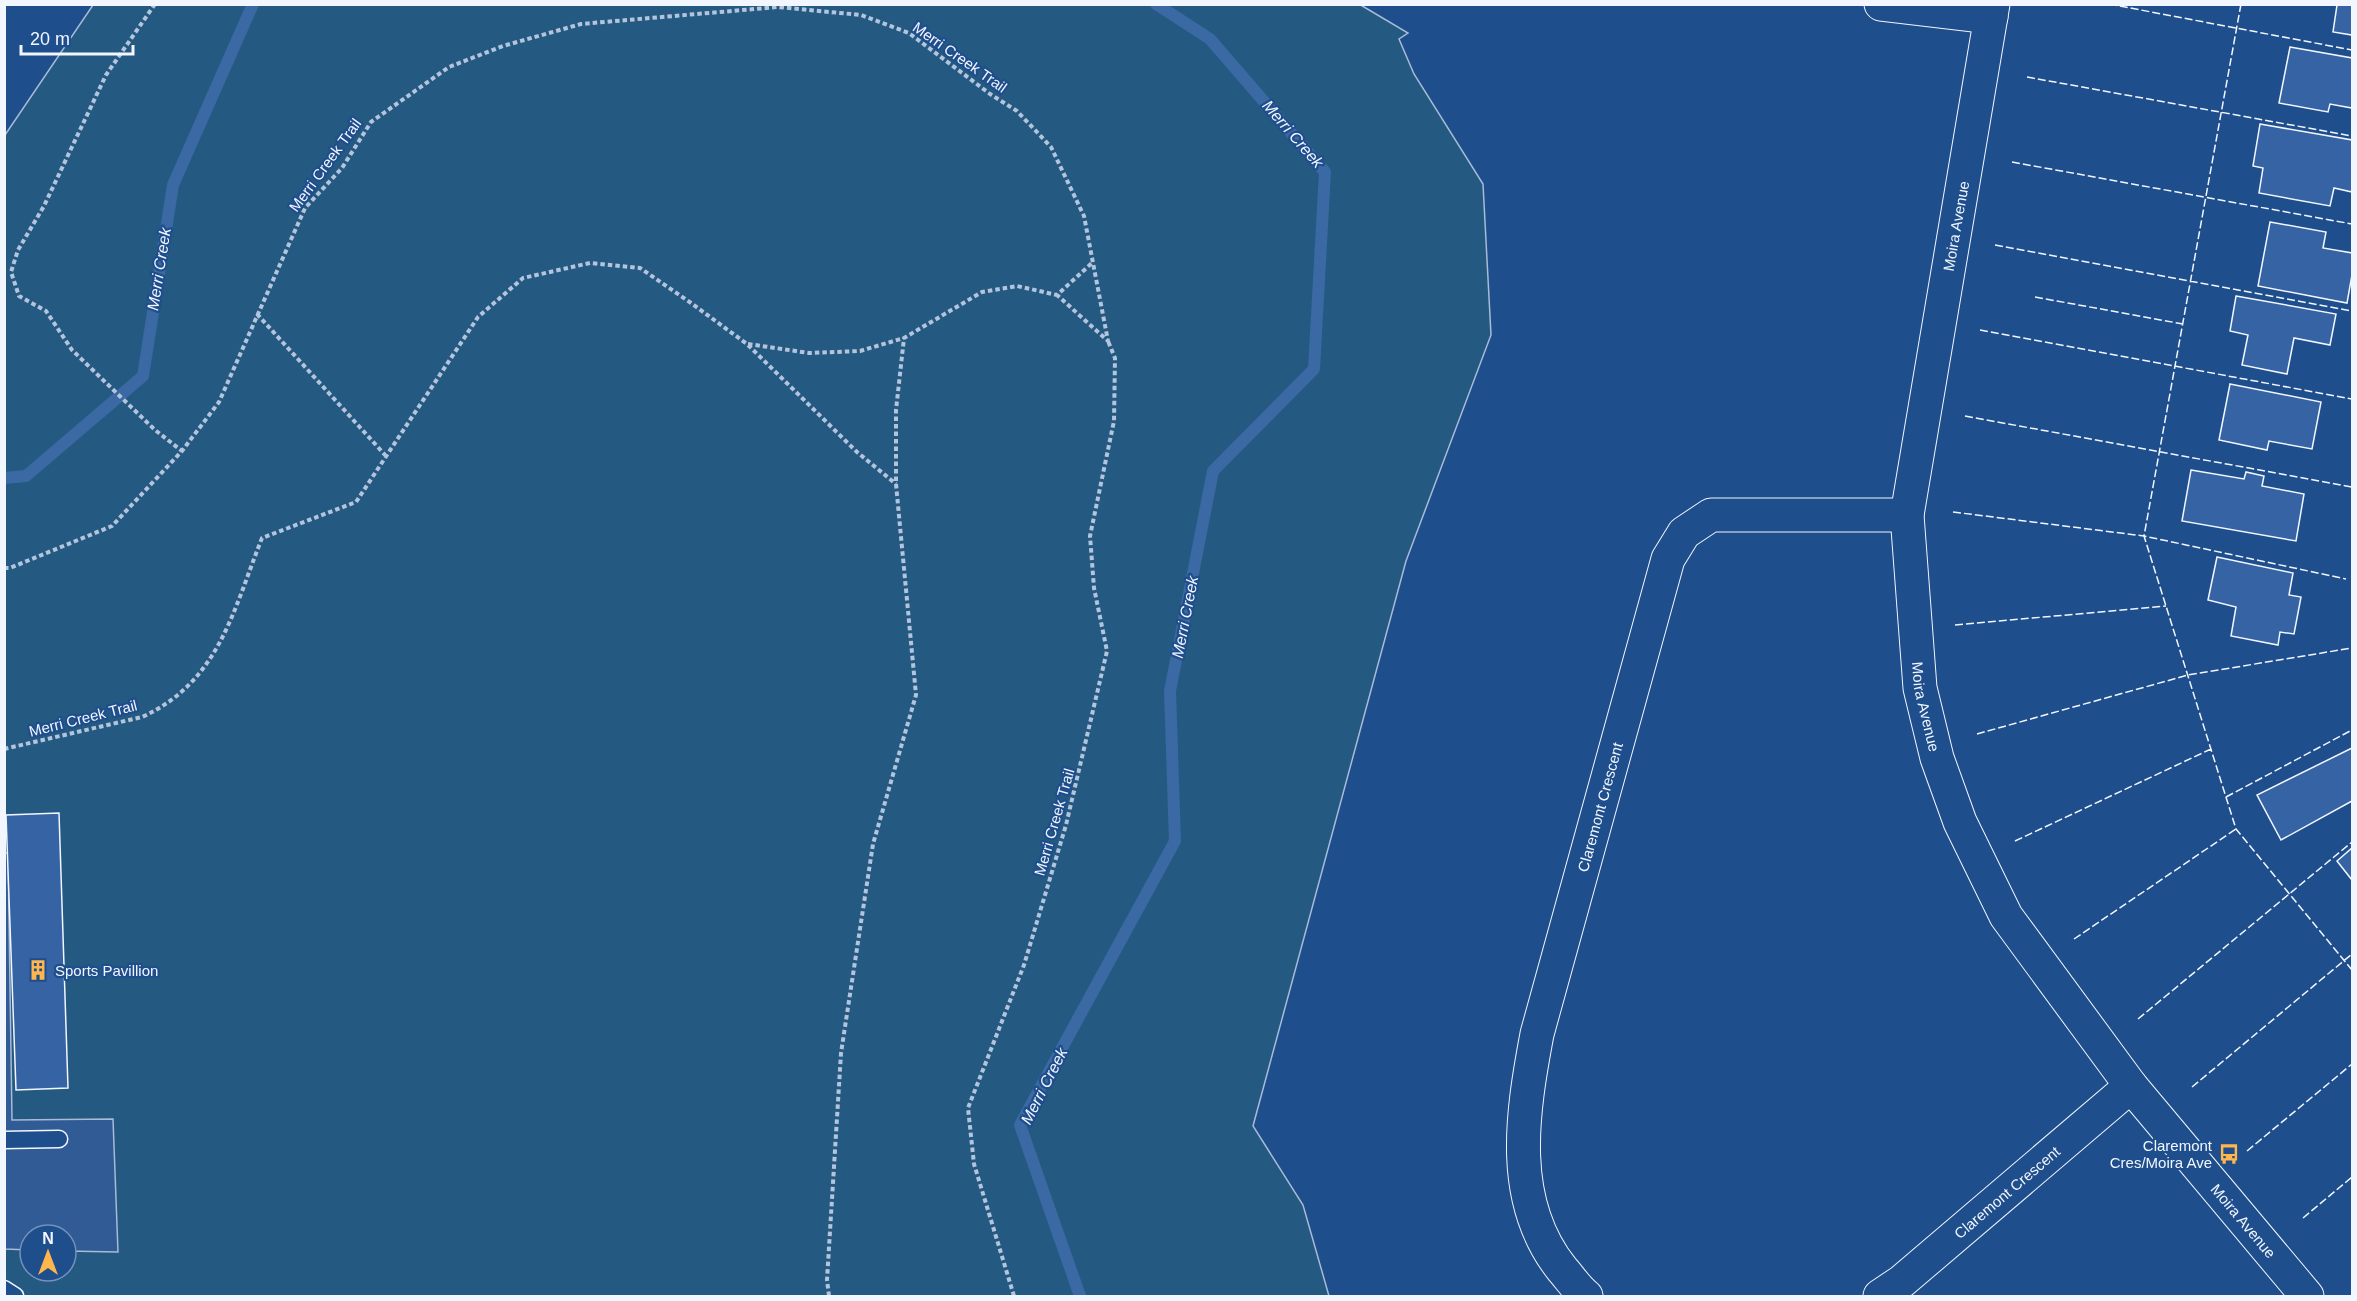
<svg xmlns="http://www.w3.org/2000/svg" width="2357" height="1301" viewBox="0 0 2357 1301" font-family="Arial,sans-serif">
  <rect width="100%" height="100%" fill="#1f4e8c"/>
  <path fill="#245a82" stroke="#a8bbd7" stroke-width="1.5" fill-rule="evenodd" d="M1359,4l49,29 -9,6 15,35 69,110 8,151 -85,226 -153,565 50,79 26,91h-1314l-10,-4v-1157l88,-130zM30,1235h36v36h-36z"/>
  <path fill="#305b95" stroke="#a8bbd7" stroke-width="1.5" d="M4,853h4l4,267 101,-1 5,133 -52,-1v-16h-36v15l-25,-1z"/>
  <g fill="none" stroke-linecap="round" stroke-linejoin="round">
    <path stroke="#3b69a3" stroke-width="12" d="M4,478l22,-2 117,-100 30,-191 80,-181
      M1080,1296l-60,-171 155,-284 -5,-150 43,-220 101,-102 11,-197 -115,-133 -54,-35"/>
  </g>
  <path fill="#3563a3" stroke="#f2f6ff" stroke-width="1.5" d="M2333,4h19v31l-19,-3 4,-27z
    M2290,47l62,11v50l-22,-4 -2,8 -49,-9z
    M2260,124l92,16v52l-18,-4 -4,18 -71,-13 4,-25 -10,-2z
    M2270,222l56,10 -3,16 29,5v22l-5,28 -89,-17z
    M2236,296l100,18 -6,31 -36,-7 -7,36 -45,-9 6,-30 -18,-4z
    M2230,384l91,18 -9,47 -43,-8 -2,9 -48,-10z
    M2191,470l53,9 2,-7 18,4 -2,10 42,8 -8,47 -114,-20z
    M2217,557l76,16 -4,22 12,2 -7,37 -14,-2 -2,13 -47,-9 5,-29 -28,-7z
    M2352,748v53l-71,39 -24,-45z
    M59,813l9,275 -52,2 -10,-275z
    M2352,848v32l-15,-19z"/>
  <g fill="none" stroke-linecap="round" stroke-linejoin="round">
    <g stroke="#f2f6ff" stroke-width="19">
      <path id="lane" d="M4,1140l55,-1
        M4,1289l11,7"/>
    </g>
    <g stroke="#f2f6ff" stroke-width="35">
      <g id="street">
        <path d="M1881,4l110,13"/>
        <path id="s1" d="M1993,4l-86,511 13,173 17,70 23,64 46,94 125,170 176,210"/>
        <path id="s2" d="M1586,1296c-9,-7 -16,-18 -24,-27 -54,-68 -40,-155 -25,-235l131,-475 16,-26 27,-18h196"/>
        <path id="s3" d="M1880,1296l21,-14 230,-196"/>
      </g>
    </g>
    <path stroke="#b3c4dc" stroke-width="4" stroke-dasharray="4.5 3" stroke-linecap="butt" d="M155,4l-49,71 -62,131 -26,44 -7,22 8,24 27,15 26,39 83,80 27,21
      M257,314l129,142
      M748,344l61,9 51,-2 44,-13
      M4,568h6l102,-42 70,-75 37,-49 86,-194 37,-40 29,-46 78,-55 54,-21 78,-22 197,-17 83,8 48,18 81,61 27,17 34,36 33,69 24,125 -51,-46
      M4,749l138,-32c77,-35 91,-106 120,-179l94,-36 122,-185 45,-39 67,-15 50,5 51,35 56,41 110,108 39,32
      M829,1296l-2,-16 14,-227 32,-209 43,-149 -20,-211v-74l8,-72 78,-46 35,-6 40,9 36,-33
      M1014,1296l-40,-132 -6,-56 56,-143 42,-140 41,-174 -13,-63 -4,-52 24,-115 1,-63 -7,-17"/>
    <use href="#lane" stroke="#1f4e8c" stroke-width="16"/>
    <use href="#street" stroke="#1f4e8c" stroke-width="33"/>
    <path stroke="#f2f6ff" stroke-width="1.5" stroke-dasharray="8 3" stroke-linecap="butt" d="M2109,4l243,46
      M2241,4l-97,532 92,293 116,141
      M2027,77l325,59
      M2012,162l340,62
      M1995,245l357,66
      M2035,297l148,27
      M1980,330l372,69
      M1965,416l387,71
      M1953,512l191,24 202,43
      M1955,625l211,-19
      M1977,734l211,-59 164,-27
      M2226,797l126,-67
      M2015,841l196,-92
      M2074,939l162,-110
      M2138,1019l214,-177
      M2192,1087l160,-133
      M2247,1151l105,-87
      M2303,1218l49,-41"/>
  </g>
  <defs>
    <g id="building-bare" transform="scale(1.62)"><path d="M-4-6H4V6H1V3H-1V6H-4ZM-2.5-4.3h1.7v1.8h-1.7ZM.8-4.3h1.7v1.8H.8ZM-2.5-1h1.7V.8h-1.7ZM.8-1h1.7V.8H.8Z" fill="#ffb74d" stroke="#1f4e8c" stroke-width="2.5" paint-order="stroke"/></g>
    <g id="bus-bare" transform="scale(1.62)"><path d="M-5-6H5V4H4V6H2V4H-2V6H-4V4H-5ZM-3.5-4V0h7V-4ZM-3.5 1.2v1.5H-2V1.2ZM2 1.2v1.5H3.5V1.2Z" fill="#ffb74d" stroke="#1f4e8c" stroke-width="2.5" paint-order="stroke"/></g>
  </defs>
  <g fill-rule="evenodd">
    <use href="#building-bare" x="38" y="970"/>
    <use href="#bus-bare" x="2229" y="1154"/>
  </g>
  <g text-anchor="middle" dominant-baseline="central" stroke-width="4.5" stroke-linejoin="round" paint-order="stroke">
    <g font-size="15" fill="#f2f6ff" stroke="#1f4e8c">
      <text transform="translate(960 57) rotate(35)">Merri Creek Trail</text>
      <text transform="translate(325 165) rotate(-54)">Merri Creek Trail</text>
      <text transform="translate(1956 226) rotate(-80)">Moira Avenue</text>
      <text stroke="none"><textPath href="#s1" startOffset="711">Moira Avenue</textPath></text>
      <text transform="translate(83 718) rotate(-14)">Merri Creek Trail</text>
      <text stroke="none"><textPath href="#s2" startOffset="516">Claremont Crescent</textPath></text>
      <text transform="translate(1054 822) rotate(-74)">Merri Creek Trail</text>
      <text stroke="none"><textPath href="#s3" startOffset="164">Claremont Crescent</textPath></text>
      <text stroke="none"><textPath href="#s1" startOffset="1323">Moira Avenue</textPath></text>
    </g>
    <g font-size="15" fill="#f2f6ff" stroke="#1f4e8c" text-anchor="start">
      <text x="55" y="970">Sports Pavillion</text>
      <text x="2212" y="1145" text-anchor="end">Claremont<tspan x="2212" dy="17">Cres/Moira Ave</tspan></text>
    </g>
    <g font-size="16" font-style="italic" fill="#f2f6ff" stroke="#1f4e8c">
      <text transform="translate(1293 134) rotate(49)">Merri Creek</text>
      <text transform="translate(159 269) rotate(-81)">Merri Creek</text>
      <text transform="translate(1185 617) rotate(-79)">Merri Creek</text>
      <text transform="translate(1044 1086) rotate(-63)">Merri Creek</text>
    </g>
  </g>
  <rect width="2357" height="1301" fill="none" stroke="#f2f6ff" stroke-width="12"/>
  <g transform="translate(48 1253)"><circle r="28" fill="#1f4e8c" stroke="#7391ba" stroke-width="1.5"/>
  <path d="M0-4.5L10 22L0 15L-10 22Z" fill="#ffb74d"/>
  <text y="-9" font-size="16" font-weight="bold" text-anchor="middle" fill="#f2f6ff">N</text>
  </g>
  <path d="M21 45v9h112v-9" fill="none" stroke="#f2f6ff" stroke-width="3"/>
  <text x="30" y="45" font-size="18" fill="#f2f6ff" stroke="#1f4e8c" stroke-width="4.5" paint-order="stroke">20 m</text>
</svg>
